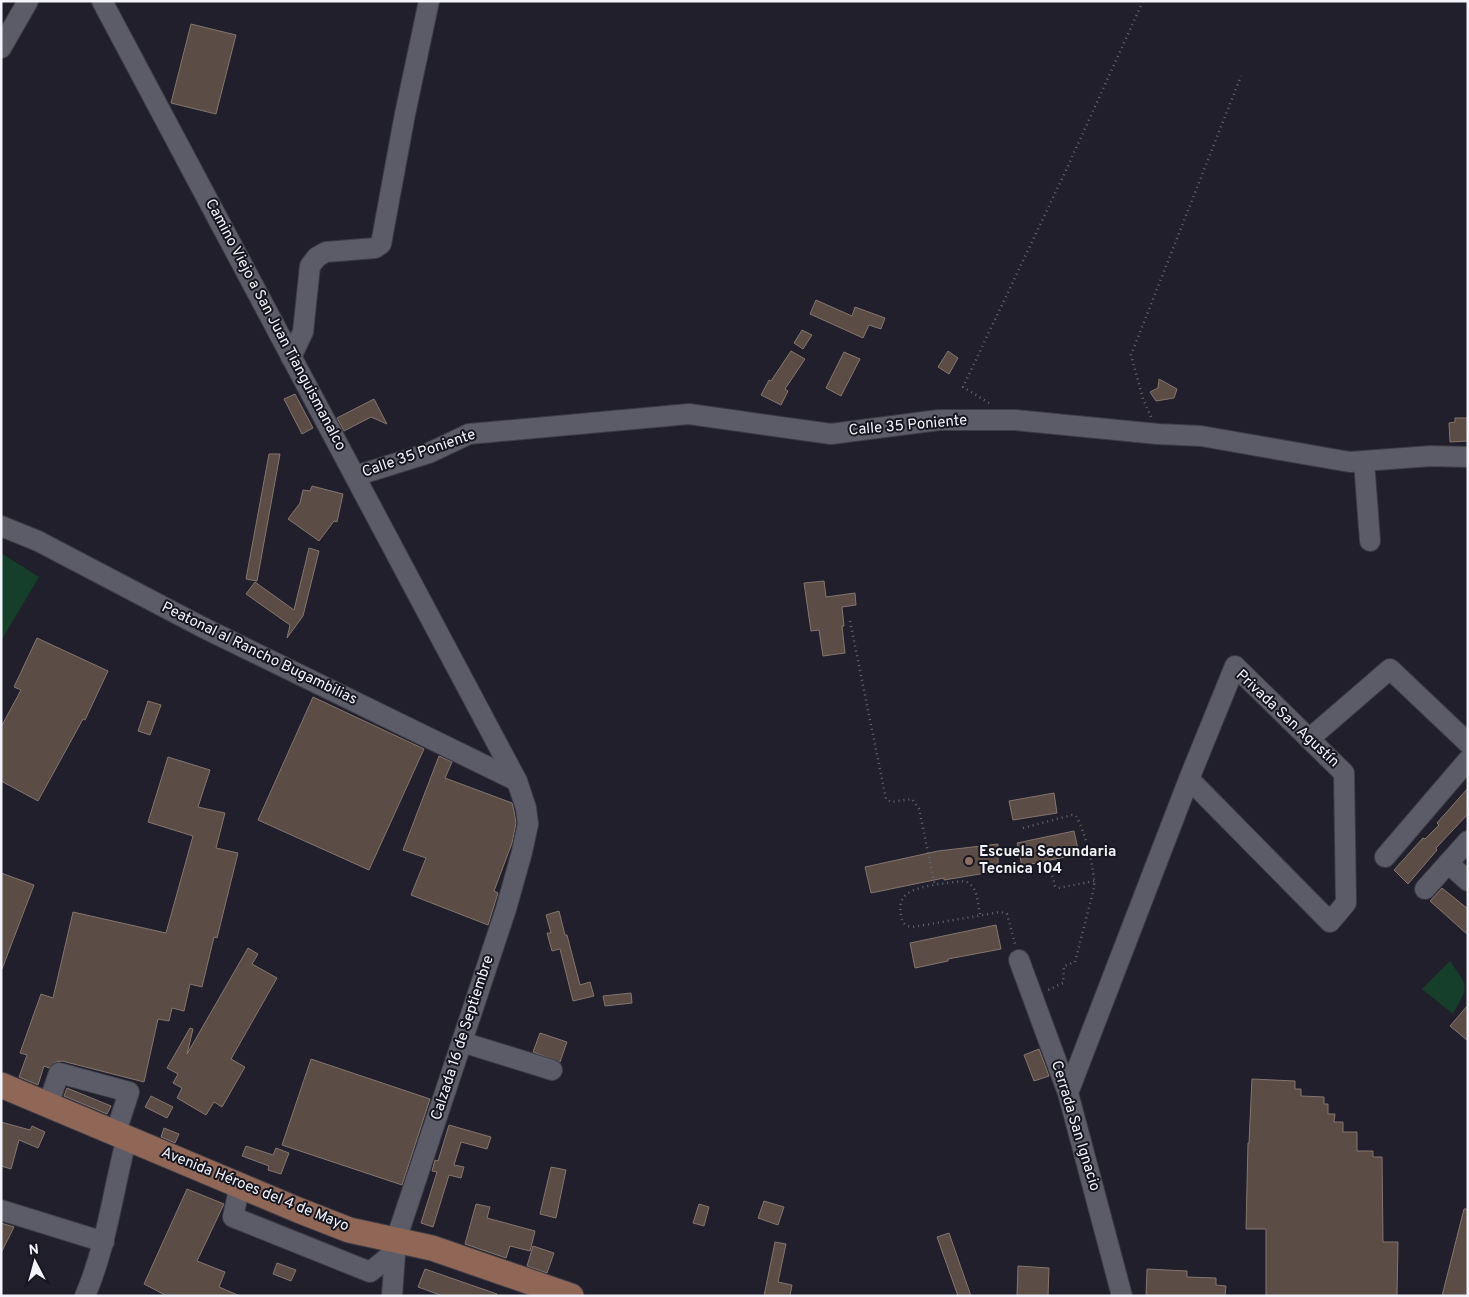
<svg xmlns="http://www.w3.org/2000/svg" width="1469" height="1297" viewBox="0 0 1469 1297" font-family="Overpass,sans-serif">
  <rect width="100%" height="100%" fill="#201f2b"/>
  <path fill="#153f2a" d="M1,553l38,24 -38,64z
    M1450,961c19,27 19,24 3,53l-31,-25z"/>
  <path fill="#5b4d46" stroke="#84766e" d="M191,24l45,11 -20,79 -45,-11z
    M816,300l36,16 3,-9 30,11 -4,11 -12,-4 -6,13 -53,-24z
    M802,330l10,5 -9,14 -9,-6z
    M791,351l14,8 -20,30 3,2 -7,14 -20,-10 8,-15 2,1z
    M948,351l10,7 -9,16 -11,-7z
    M844,352l16,7 -19,37 -15,-8z
    M1159,379l18,10 -3,9 -18,3 -6,-9 8,-4z
    M295,394l18,34 -11,6 -18,-35z
    M374,399l13,25 -16,-7 -27,14 -7,-13z
    M1455,418h12l1,23 -18,1 -1,-19 6,-1z
    M269,454h11l-23,127 -11,-2z
    M312,486l31,8 -6,28 -3,-1 -15,20 -31,-22 12,-16 3,-13 7,1z
    M309,548l10,3 -16,65 -16,22 3,-13 -44,-31 9,-12 39,28z
    M824,581l2,16 29,-4 1,12 -14,2 2,19h-2l3,27 -22,3 -4,-26 -8,1 -7,-48z
    M37,638l71,33 -23,49 -2,-1 -45,82 -37,-20v-54l20,-37 -7,-3z
    M313,697l111,52 -55,121 -111,-50z
    M148,701l13,4 -11,30 -12,-4z
    M439,756l13,6 -7,16 67,25 2,8 2,12 -4,20 -18,48 4,2 -10,32 -77,-30 15,-37 -23,-8z
    M168,757l42,13 -12,37 27,6 -9,35 22,5 -21,85 -3,-1 -12,50 -12,-3 -6,27 -12,-3 -3,13 -11,-2 -14,63 -82,-21 -6,1 -7,6 -5,-2 -6,19 -19,-8 8,-22 -7,-2 21,-59 12,4 20,-86 93,21 27,-97 -45,-14z
    M1468,788v26l-32,34 1,2 -29,34 -14,-14 29,-32 2,1 14,-14 -2,-2z
    M1054,793l3,20 -44,7 -4,-19z
    M1074,831l5,23 -57,12 -5,-23z
    M998,844v27l-54,9v-2l-73,15 -6,-26 73,-16z
    M1,873l33,12 -32,84h-1z
    M1442,888l26,21v26l-38,-34z
    M559,911l6,24h2l13,50 10,-3 4,14 -21,5 -13,-52 -8,2 -5,-18h4l-5,-18z
    M996,925l5,24 -53,10v2l-33,7 -5,-25z
    M248,948l10,6 -6,10 25,14 -46,81 14,8 -23,40 -8,-5 -8,13 -29,-17 5,-10 -9,-5 5,-9 -11,-6 23,-40 3,1 -6,25z
    M631,993l1,10 -27,3 -2,-10z
    M1468,1005v36l-18,-15z
    M540,1033l27,9 -7,20 -27,-10z
    M1039,1049l10,27 -15,5 -10,-26z
    M311,1059l119,40 -28,86 -120,-40z
    M1252,1079l43,2v8h6v7l23,1v7h4v10h7l-1,8h9v10h14v19h16v6h9l1,85h15l-1,54h-131v-67h-20l2,-86h1z
    M67,1088l44,18 -4,8 -43,-18z
    M151,1096l22,11 -6,11 -22,-11z
    M1,1122l29,8 2,-4 13,6 -7,16 -19,-8 -8,29 -10,-3z
    M449,1125l42,12 -4,12 -26,-7 -7,23 10,2 -3,11 -12,-3 -16,52 -12,-4 16,-51 -5,-1 3,-11 3,1z
    M164,1128l15,6 -4,9 -14,-6z
    M246,1146l27,9 3,-7 13,5 -8,21 -13,-4 1,-4 -27,-10z
    M551,1167l15,3 -10,48 -16,-4z
    M187,1189l37,15 -27,57 28,11 -6,15 21,9h-73l-23,-12z
    M764,1201l20,6 -6,18 -20,-7z
    M476,1204l14,3 -3,11 48,13 -5,20 -20,-5 -4,12 -41,-14z
    M699,1204l10,3 -5,19 -11,-3z
    M1464,1209h4v87h-26z
    M1,1223l13,4 -13,26z
    M949,1233l22,63h-13l-21,-59z
    M775,1242l11,2 -8,38 14,3 -2,11h-26z
    M533,1246l21,7 -7,20 -20,-7z
    M277,1263l19,7 -5,11 -18,-7z
    M1018,1266l31,2 -1,28h-31z
    M425,1269l72,25v2h-54l-25,-9z
    M1147,1269l40,2v6l29,1v7l10,1 -1,10h-79z"/>
  <g fill="none" stroke-linecap="round" stroke-linejoin="round">
    <g stroke="#3d3c46" stroke-width="22">
      <path id="minor" d="M102,1l415,780 9,27 2,16 -6,28 -16,57 -110,331 -4,56
        M1,48l27,-47
        M291,357l12,-25 7,-66 7,-9 9,-5 49,-4 6,-4 24,-130 24,-113
        M1364,461l6,80
        M355,476l74,-23 40,-19 220,-20 142,20 108,-14h76l143,14 43,2 149,26 81,-6 37,1
        M1,526l37,15 164,86 315,154
        M1309,739l81,-70 78,74
        M1385,857l83,-97
        M1448,863l20,18
        M1425,889l43,-48
        M1019,960l49,133 54,203
        M462,1042l90,28
        M1068,1093l121,-314 46,-113 109,107 2,130 -16,19 -141,-143
        M48,1105l11,-32 70,19 -13,40
        M240,1185l-7,32 137,55 16,-13 8,-8
        M1,1210l103,32
        M85,1296c22,-51 28,-106 42,-159"/>
    </g>
    <g stroke="#3d3c46" stroke-width="27">
      <path id="major" d="M1,1085l297,125 51,20 83,18 139,48"/>
    </g>
    <path stroke="#65656f" stroke-width="2.5" stroke-dasharray="1 4" stroke-linecap="butt" d="M989,403l-26,-16 105,-221 75,-165
      M1151,417l-8,-18 -12,-44 110,-279
      M850,621l36,178 5,3 21,-3 7,10 16,77
      M1023,828l49,-13 4,1c8,12 20,58 18,72l-19,74 -11,4 -1,17 -17,8
      M1050,866l5,20 3,2 37,-7
      M980,914c-3,-13 -2,-29 -16,-33 -15,2 -56,4 -62,19 -2,4 -2,10 -1,15 1,8 4,11 12,12l87,-15 7,2 8,30"/>
    <use href="#minor" stroke="#5c5c69" stroke-width="20"/>
    <use href="#major" stroke="#906656" stroke-width="25"/>
  </g>
  <circle fill="#8d6e63" stroke="#161621" stroke-width="2" cx="969" cy="861" r="5"/>
  <g text-anchor="middle" dominant-baseline="central" stroke-width="4" stroke-linejoin="round" paint-order="stroke">
    <g font-size="15" fill="#f3f3fb" stroke="#161621">
      <text transform="translate(275 325) rotate(62)">Camino Viejo a San Juan Tianguismanalco</text>
      <text transform="translate(908 426) rotate(-5)">Calle 35 Poniente</text>
      <text transform="translate(419 454) rotate(-19)">Calle 35 Poniente</text>
      <text transform="translate(259 654) rotate(26)">Peatonal al Rancho Bugambilias</text>
      <text transform="translate(1287 719) rotate(43)">Privada San Agustín</text>
      <text transform="translate(463 1038) rotate(-72)">Calzada 16 de Septiembre</text>
      <text transform="translate(1075 1126) rotate(73)">Cerrada San Ignacio</text>
      <text transform="translate(255 1190) rotate(22)">Avenida Héroes del 4 de Mayo</text>
    </g>
    <g font-size="15" font-weight="bold" fill="#f3f3fb" stroke="#161621" text-anchor="start">
      <text x="979" y="852">Escuela Secundaria<tspan x="979" dy="17">Tecnica 104</tspan></text>
    </g>
  </g>
  <rect width="1469" height="1297" fill="none" stroke="#f3f3fb" stroke-width="5"/>
  <g transform="translate(35 1262) rotate(354)" stroke="#161621" stroke-width="4" paint-order="stroke">
  <path d="M0-4L9 19L0 12L-9 19Z" fill="#f3f3fb"/>
  <text y="-8" font-size="14" font-weight="bold" text-anchor="middle" fill="#f3f3fb">N</text>
  </g>
</svg>
